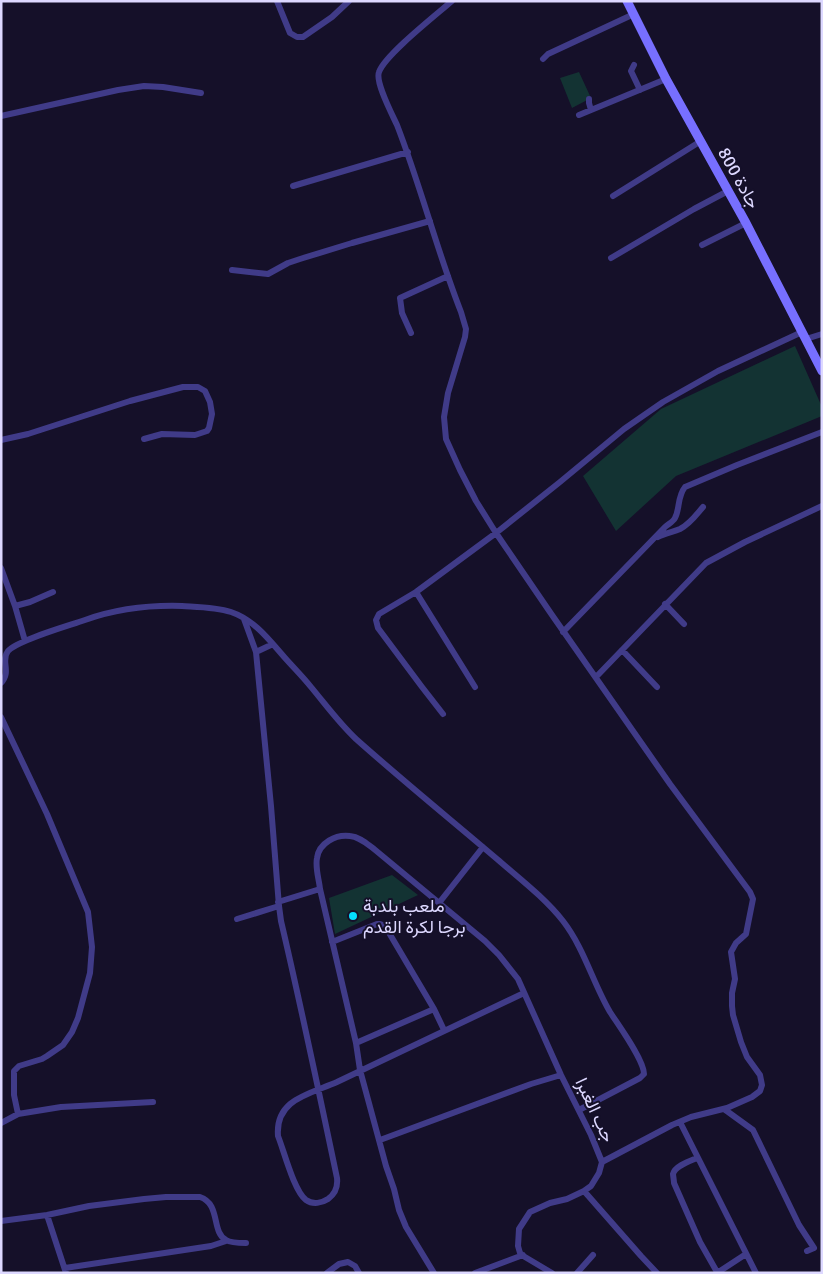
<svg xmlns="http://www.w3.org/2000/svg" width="823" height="1274" viewBox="0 0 823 1274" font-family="Signika,Vazirmatn,sans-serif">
  <rect width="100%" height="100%" fill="#151029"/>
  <path fill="#133333" d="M579,72l12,26 -19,10 -12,-30z
    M795,346l27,61v9l-146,60 -60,55 -33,-55 78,-67z
    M392,875l26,20 -83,39 -6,-36z"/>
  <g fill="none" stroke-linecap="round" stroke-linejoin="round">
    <path stroke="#403b88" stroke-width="6" d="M277,1l13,32 7,4h6l29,-20 17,-16
      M452,1c-16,14 -67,54 -73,71 -4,10 13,42 18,53 24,62 40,126 64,187l5,17 -1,8 -17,56 -4,24 2,22 14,31 16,31 20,32 56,82 118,169 80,108 3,7 -7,35 -10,9 -5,9 4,27 -3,14v13l1,9 8,27 6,15 13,18 2,10 -2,6 -8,6 -25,11 -36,9 -19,8 -70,37
      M543,59l5,-5 86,-40
      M634,65l-3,6 9,19
      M589,99v4l2,7
      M579,115l87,-36
      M1,116l117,-26 26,-4 19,1 38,6
      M293,186l115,-34
      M613,196l88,-55
      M702,245l44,-22
      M611,258l83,-49 34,-18
      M232,270l36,4 20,-11 12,-4 52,-16 78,-22
      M411,333l-9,-20 -2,-15 48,-22
      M806,339l16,-5
      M1,440l27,-6 102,-33 53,-14h15l7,4 5,11 2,12 -3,14 -2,3 -12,4 -33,-1 -18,5
      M658,537c7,-4 15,-5 22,-8 10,-5 16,-14 23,-22
      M1,568l14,38 10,35
      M416,592l59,95
      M665,604l19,20
      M15,606l15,-4 23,-10
      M244,619l12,33 15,154 8,100 2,15c20,85 38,171 56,257 1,9 -2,16 -9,21 -6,4 -15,6 -22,1 -12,-9 -22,-49 -28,-64 -3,-37 32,-42 59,-54l187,-89
      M563,632l102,-105c3,-3 8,-5 10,-9 5,-9 2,-21 10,-31l52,-22 85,-33
      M622,650l35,37
      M256,652l17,-8
      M596,677l110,-114 39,-21 77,-36
      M1,683c11,-12 -1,-22 7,-32 10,-11 60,-25 77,-31 31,-11 64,-15 97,-14 17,1 34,1 49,6 24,8 39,29 55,47 8,9 17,18 25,28 15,18 28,36 45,52 46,41 94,80 141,120 23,20 48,39 66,62 21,27 30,62 47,91 9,14 34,48 34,62l-4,4 -61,32
      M443,714l-21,-27 -44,-59 -2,-8 3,-6 37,-22 80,-59 64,-51 64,-53 39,-27 55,-31 84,-39
      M1,717l46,97 41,98 4,35 -2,26 -12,45 -6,14 -9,13 -16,11 -5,3 -23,7 -5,5v24l4,19
      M278,902l42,-13
      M439,903l44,-56
      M237,919l42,-13
      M332,942l45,-18h3l5,2 49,83 10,21
      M356,1043l78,-34
      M724,1109l29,21 46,95 15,23 -7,3
      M680,1122l76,151
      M1,1123l17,-9 43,-7 92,-5
      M380,1140l151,-56 30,-9
      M697,1158c-7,3 -22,8 -24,16 0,1 1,7 1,9l26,59 17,30
      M584,1191l57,65 16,17
      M47,1215l19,58
      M1,1221l46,-6 42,-9 55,-7 22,-2h34c21,7 11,35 26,43 5,3 14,3 20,3
      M65,1268l146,-22 15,-5
      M327,1273l12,-9 9,-2 7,4 4,7
      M434,1273l-28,-46 -7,-17 -5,-21 -8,-23 -26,-96 -4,-27 -36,-154c-1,-10 -5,-21 -3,-31 2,-15 19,-24 33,-22 10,1 17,8 24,13l111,92 14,14 19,24 43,96 30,60 11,27 -3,11 -8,13 -7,5 -17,8 -17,4 -20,9 -11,17 -1,17 2,7 5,4 27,16
      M475,1273l48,-18
      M577,1273l16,-18
      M717,1273l29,-19"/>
    <path stroke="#776fff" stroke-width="9" d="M627,1l39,78 80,144 76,148"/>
  </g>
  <circle fill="#04deff" stroke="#151029" stroke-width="2" cx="353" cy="916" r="5"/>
  <g text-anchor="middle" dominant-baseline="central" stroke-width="4" stroke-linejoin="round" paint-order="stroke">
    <g font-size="18" fill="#ddd8ff" stroke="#151029">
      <text transform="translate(739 178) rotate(61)">جادة 800</text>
      <text transform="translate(595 1110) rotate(65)">جب الغبرا</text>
    </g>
    <g font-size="18" fill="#ddd8ff" stroke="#151029" text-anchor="start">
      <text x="363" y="906">ملعب بلدبة<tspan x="363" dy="21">برجا لكرة القدم</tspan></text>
    </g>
  </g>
  <rect width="823" height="1274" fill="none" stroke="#ddd8ff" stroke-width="5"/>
</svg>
